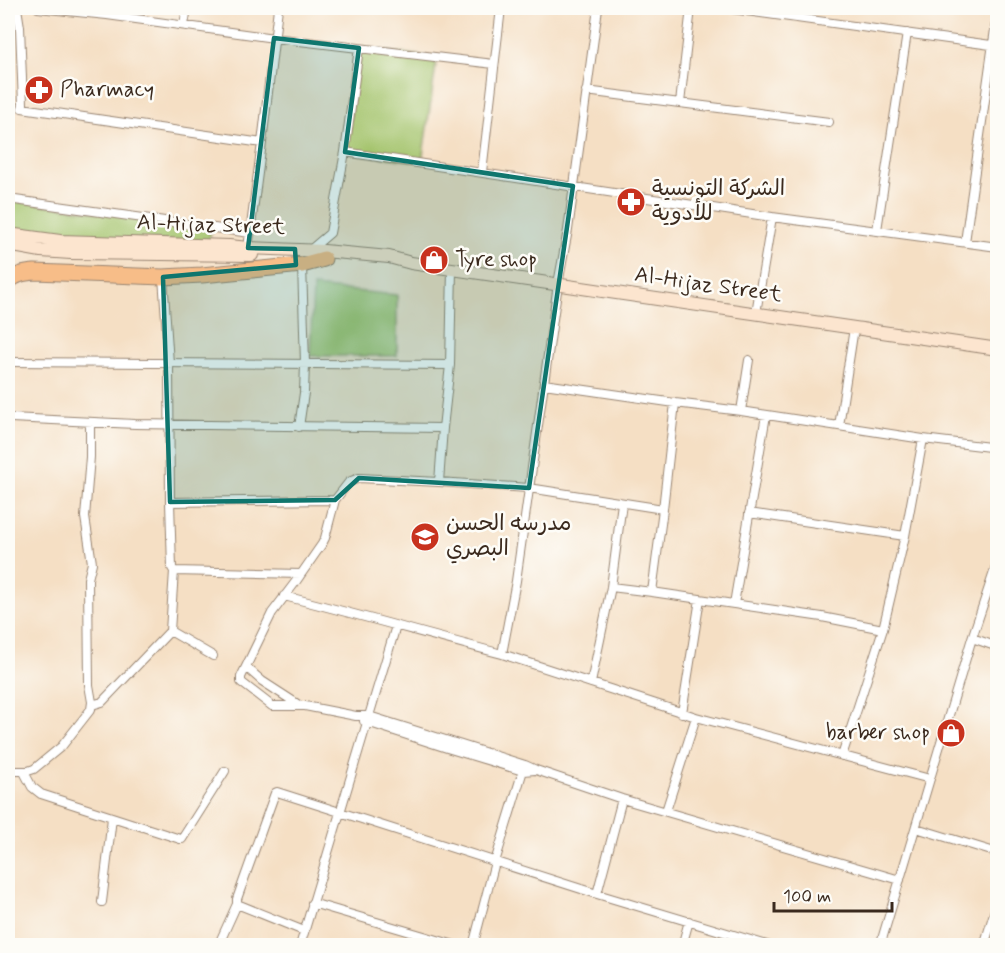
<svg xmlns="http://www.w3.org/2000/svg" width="1005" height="953" viewBox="0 0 1005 953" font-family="Mynerve,'Playpen Sans Arabic',sans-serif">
  <rect width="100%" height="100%" fill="#fdfcf7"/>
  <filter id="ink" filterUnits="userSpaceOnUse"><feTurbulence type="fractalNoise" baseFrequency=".0167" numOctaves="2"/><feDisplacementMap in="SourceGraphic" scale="12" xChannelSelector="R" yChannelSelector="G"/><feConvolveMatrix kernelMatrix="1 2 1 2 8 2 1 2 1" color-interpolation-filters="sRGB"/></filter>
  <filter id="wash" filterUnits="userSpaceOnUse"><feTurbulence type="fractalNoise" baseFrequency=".008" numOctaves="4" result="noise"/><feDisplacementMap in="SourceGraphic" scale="24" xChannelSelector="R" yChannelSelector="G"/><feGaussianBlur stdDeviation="1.35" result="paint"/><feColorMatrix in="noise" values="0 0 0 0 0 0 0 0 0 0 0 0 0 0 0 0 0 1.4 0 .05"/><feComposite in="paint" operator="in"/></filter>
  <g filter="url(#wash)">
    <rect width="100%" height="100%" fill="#f5dfc4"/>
    <path fill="#a3c36b" stroke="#6f7644" stroke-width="1.5" d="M359,48l78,10 -15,104 -76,-10z
      M8,200l204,27 -4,17 -200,-11z
      M313,287l84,8v61h-87z"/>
  </g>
  <g filter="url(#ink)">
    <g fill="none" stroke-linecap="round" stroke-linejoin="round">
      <g stroke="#988471" stroke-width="10">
        <path id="street" d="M17,8l3,19 3,77 -1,4 240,35
          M38,8l69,7 167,23 220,26
          M725,8l273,38
          M184,25l3,-17
          M586,91l243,31
          M680,103l11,-95
          M345,152l427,65 226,30
          M482,172l19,-164
          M8,199l242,34
          M877,230l30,-197
          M965,242l33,-234
          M248,248l14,-105 16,-135
          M310,250l20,-17 15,-81 14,-104
          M452,269l-2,96 -7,63 -4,54 90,6 134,21
          M756,313l16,-96
          M9,362l441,3
          M544,384l131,19 66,8 182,28 75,9
          M675,403l-12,106 -11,83 170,25 61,12
          M741,411l8,-51
          M11,418l124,6 308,4
          M839,426l15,-98
          M299,427l5,-34 1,-29 -3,-99
          M335,500l-10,38 -3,6 -25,36 -25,33 -31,64v5l31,24h33l51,10h13l156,49 11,5 86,29 278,81
          M170,502l165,-2 14,-18 10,-4 80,4
          M749,513l156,23
          M174,571l127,3
          M611,587l41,5
          M284,596c73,18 145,39 218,58l14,-73 42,-297 10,-54 30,-222
          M734,604l32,-189
          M170,631l43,25
          M972,638l26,9
          M502,654l194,63
          M246,667l16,14 37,24
          M591,683l20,-96 11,-84
          M92,705l10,-3 68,-71 4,-60 -2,-3 -2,-66 -1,-139 -6,-86
          M682,713l18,-114
          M364,721l83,27 76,23 12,-1
          M842,756l41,-127 22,-93 18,-97
          M8,771h20l6,-2 28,-23 29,-37 1,-7 -3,-17 -1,-106 4,-16 -7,-46 5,-60v-35
          M24,772l8,15 9,7 139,45h2l43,-68
          M666,811l30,-94 234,62
          M916,828l82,25
          M597,894l25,-95
          M102,902l10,-84
          M312,903l146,43
          M304,931l-67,-27v-5l38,-106 2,-1 320,102 173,52
          M218,946l19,-42
          M300,946l96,-320
          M473,946l22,-84 29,-95
          M682,946l7,-25
          M880,946l92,-308 26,-78
          M984,946l14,-46"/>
      </g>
      <g stroke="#988471" stroke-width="14">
        <path id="secondary" d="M8,234l52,7 169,5 19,2 76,3 65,6 22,6 587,86
          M8,245l33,6 30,2 181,2"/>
      </g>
      <g stroke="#988471" stroke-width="17">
        <path id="highway" d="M8,283c6,-9 17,-10 27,-11l128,5 39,-2 100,-10 22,-6"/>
      </g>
      <use href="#street" stroke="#fff" stroke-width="8"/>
      <use href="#secondary" stroke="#fce5cf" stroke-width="12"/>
      <use href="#highway" stroke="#f7bd88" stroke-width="15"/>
    </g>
  </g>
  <path fill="#0f766e" fill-opacity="0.2" stroke="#0f766e" stroke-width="4.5" stroke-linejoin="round" d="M274,38l85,10 -14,104 228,34 -44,302 -170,-10 -24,22 -165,2 -7,-225 133,-12 -1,-16 -47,-1z"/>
  <defs>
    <g id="pharmacy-disc" transform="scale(1.5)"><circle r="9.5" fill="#c8321e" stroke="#fdfcf7"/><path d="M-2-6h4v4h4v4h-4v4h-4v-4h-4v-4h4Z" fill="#fff"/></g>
    <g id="shop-disc" transform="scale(1.5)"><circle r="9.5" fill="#c8321e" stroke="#fdfcf7"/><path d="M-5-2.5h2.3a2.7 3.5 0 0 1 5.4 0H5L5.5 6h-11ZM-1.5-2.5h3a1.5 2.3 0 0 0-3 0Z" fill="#fff"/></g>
    <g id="school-disc" transform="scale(1.5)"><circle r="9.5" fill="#c8321e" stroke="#fdfcf7"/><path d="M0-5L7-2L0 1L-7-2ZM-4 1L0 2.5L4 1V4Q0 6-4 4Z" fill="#fff"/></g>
  </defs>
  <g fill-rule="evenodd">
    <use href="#pharmacy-disc" x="39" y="90"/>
    <use href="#pharmacy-disc" x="631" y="202"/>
    <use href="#shop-disc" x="434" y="260"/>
    <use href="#school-disc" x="425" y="537"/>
    <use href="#shop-disc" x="951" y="733"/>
  </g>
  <g text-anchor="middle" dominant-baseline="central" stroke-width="5" stroke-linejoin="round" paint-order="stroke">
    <g font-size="22" fill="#3b2a1e" stroke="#fdfcf7" text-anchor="start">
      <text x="60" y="90">Pharmacy</text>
      <text x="652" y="189">الشركة التونسية<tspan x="652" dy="25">للأدوية</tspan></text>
      <text x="455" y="260">Tyre shop</text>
      <text x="446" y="524">مدرسه الحسن<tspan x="446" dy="25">البصري</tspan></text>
      <text x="930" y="733" text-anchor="end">barber shop</text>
    </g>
    <g font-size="22" fill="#3b2a1e" stroke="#fdfcf7">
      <text transform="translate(211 225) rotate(2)">Al-Hijaz Street</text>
      <text transform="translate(708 285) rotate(8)">Al-Hijaz Street</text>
    </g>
  </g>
  <rect width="1005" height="953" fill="none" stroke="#fdfcf7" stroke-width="30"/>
  <path d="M774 902v9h118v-9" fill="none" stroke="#3b2a1e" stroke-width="3"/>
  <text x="783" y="902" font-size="18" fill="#3b2a1e" stroke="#fdfcf7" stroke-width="4.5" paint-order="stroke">100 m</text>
</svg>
